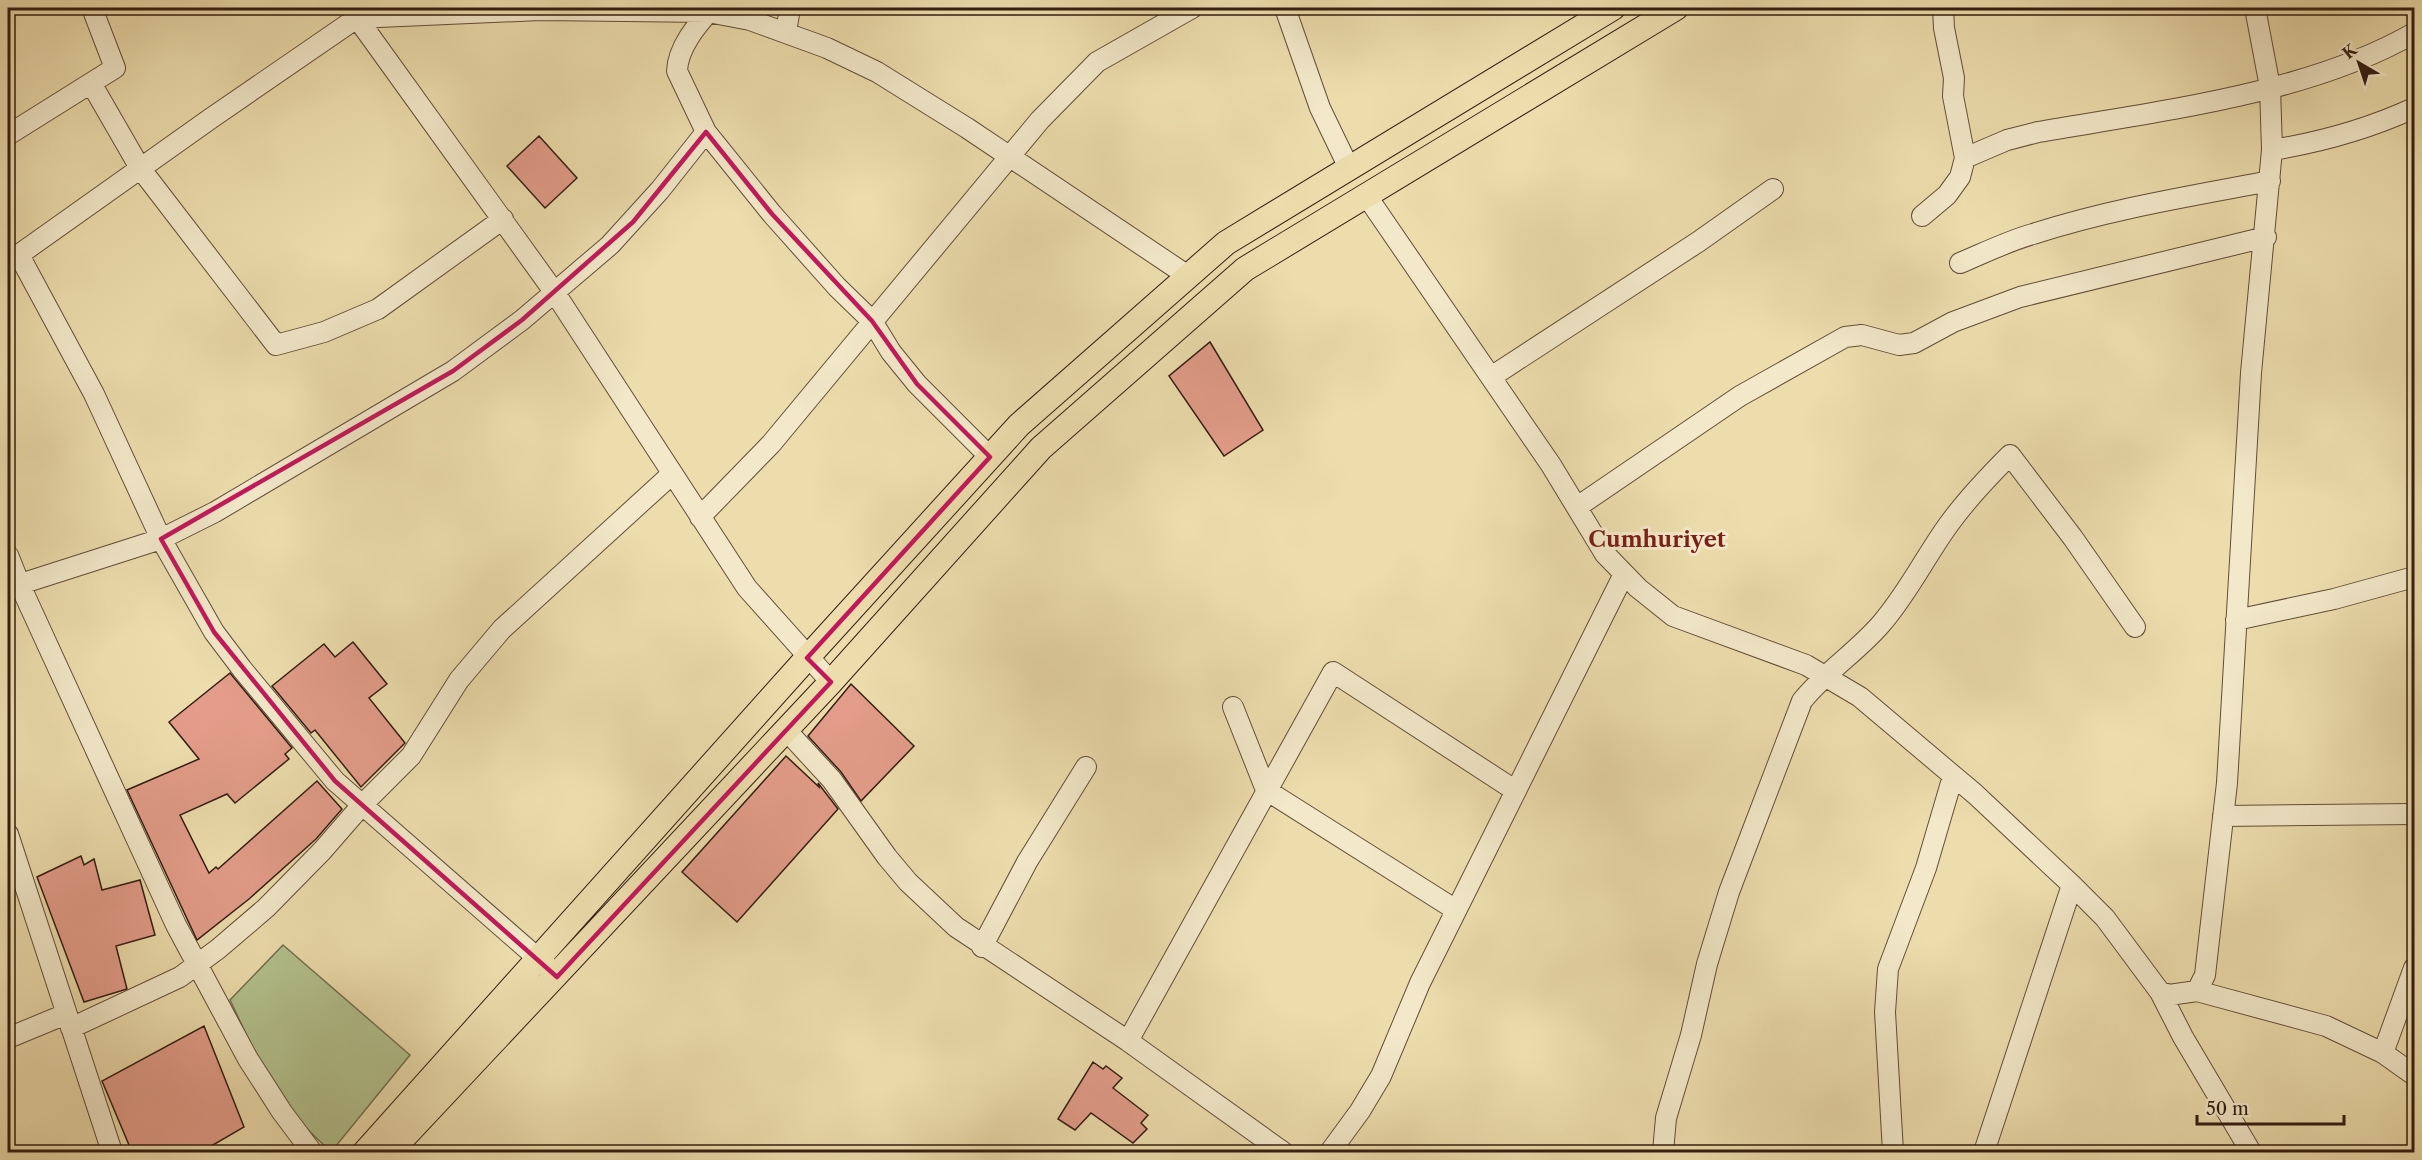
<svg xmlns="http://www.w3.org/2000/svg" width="2422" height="1160" viewBox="0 0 2422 1160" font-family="'Libre Caslon Text',serif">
  <rect width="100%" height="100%" fill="#edddad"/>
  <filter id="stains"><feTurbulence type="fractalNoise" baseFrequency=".00333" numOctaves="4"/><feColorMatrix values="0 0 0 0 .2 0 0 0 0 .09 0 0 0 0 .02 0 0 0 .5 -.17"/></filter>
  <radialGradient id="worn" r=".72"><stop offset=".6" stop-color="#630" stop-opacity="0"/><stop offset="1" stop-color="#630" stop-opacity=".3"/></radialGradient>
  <path fill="#b3c28e" stroke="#737050" stroke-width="1.5" d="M283,945l127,110 -79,97 -54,-52 -47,-100z"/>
  <path fill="#e39d8a" stroke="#331d12" stroke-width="1.5" d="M539,136l38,42 -32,30 -38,-42z
    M1210,342l53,88 -39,26 -55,-80z
    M353,642l34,42 -18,14 36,45 -44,44 -46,-57 -4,3 -39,-47 52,-42 11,13z
    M230,673l62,75 -7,6 4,5 -54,44 -8,-9 -47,21 29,58 7,-6 2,2 99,-88 25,28 -26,30 -67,60 -52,41 -70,-150 72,-31 -30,-37z
    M851,684l63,62 -53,55 -20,-29 -33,-36z
    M786,756l33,31 -1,-4 20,26 -101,113 -55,-50z
    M81,856l3,9 10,-6 8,31 38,-10 15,55 -39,11 11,43 -43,13 -47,-125z
    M204,1026l40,101 -43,25h-69l-30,-71z
    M1093,1062l10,7 3,-3 16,12 -9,10 35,27 -7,8 6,6 -14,14 -42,-30 -16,17 -17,-11z"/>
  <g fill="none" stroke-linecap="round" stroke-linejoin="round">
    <g stroke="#624d39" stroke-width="22">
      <path id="minor" d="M712,8c-15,17 -34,39 -35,63l29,61 66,82 65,73 35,34 19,31 26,32 73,73
        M1285,8l35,100 29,60
        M352,11l203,282 192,295 84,94
        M356,18l185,-8 167,2 42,8 77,28 50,24 90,56 221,148
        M786,32l4,-24
        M91,83l49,85 136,177 48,-13 54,-23 125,-90
        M8,135l107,-67 -23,-60
        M2272,150c50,-8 96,-21 142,-42
        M1965,158l42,-18 31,-8c121,-21 270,-38 376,-99
        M1366,195l185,270 54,89 33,34 35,28 133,49 54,32 115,97 97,91 33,33 55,74 9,3 28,-4 129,35 57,27 31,22
        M1922,216l25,-21 13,-18 5,-19 -12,-62 1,-18 -10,-50 -1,-20
        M19,255l75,139 67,145 53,93 28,37 93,112 214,187
        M10,261l200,-142 157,-108
        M1960,263c24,-10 48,-22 73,-29 77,-25 158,-38 237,-53
        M1491,377l207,-135 75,-53
        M1577,507l163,-111 105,-59 17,-2 37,10 15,-2 39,-21 67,-25 246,-60
        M700,517l71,-73 269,-324 57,-58 95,-54
        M8,555l12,30 156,340 72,134 34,53 30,40
        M8,588l153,-49 54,-27 238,-141 69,-51 88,-75 50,-55 46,-58
        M2236,620l98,-21 80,-22
        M1233,707l33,83 190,120
        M786,730l46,50 55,77 21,25 48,45 172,114 155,111
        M2223,816l191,-2
        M8,834l104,318
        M982,947l45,-85 59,-95
        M2197,991l8,-16 22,-192 24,-410 21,-223 -2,-63 -15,-79
        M2160,992l23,45 68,115
        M71,1028l109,-51 38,-28 48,-41 56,-57 40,-46 49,-49 48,-76 43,-51 170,-155
        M8,1038l58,-24
        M1128,1041l205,-369 183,119
        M2383,1053l31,-85
        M1330,1152l30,-41 21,-35 39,-93 204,-409
        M1663,1152l3,-34 25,-83 16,-71 22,-72 73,-191c23,-29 55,-49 79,-77 27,-31 44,-67 68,-100 18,-25 39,-47 61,-69l63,83 62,89
        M1893,1152l-8,-140 3,-43 38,-101 27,-92
        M1984,1152l88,-267"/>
    </g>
    <g stroke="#331d12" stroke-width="26">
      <path id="major" d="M365,1152l442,-494 212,-233 207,-182 387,-235
        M390,1152l441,-470 210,-234 204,-179 431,-261"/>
    </g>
    <use href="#minor" stroke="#f3e9ca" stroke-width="20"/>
    <use href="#major" stroke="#edddad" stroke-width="24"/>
  </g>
  <path fill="none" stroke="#c2185b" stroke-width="4.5" stroke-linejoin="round" d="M706,132l66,82 100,107 45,63 73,73 -183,201 24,24 -274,295 -222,-196 -121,-149 -53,-93 292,-168 69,-51 111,-98z"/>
  <g text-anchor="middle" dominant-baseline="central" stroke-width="6" stroke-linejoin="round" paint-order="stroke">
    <g font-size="22" font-weight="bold" fill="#7a1f14" stroke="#f3e9ca">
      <text x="1657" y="539">Cumhuriyet</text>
    </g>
  </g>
  <rect width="2422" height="1160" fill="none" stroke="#edddad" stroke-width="30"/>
  <rect x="9" y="9" width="2404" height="1142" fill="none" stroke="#331d12" stroke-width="3"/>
  <rect x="15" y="15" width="2392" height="1130" fill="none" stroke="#331d12" stroke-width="1.5"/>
  <g transform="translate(2359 63) rotate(321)" stroke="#f3e9ca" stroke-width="4.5" paint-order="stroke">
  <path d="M0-4.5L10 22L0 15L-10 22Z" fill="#331d12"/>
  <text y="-9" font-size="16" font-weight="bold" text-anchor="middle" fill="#331d12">K</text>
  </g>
  <path d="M2197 1115v9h147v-9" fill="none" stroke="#331d12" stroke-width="3"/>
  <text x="2206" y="1115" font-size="18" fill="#331d12" stroke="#f3e9ca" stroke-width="4.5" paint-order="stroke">50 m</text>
  <rect width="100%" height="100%" filter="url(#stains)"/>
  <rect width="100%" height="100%" fill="url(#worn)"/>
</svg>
